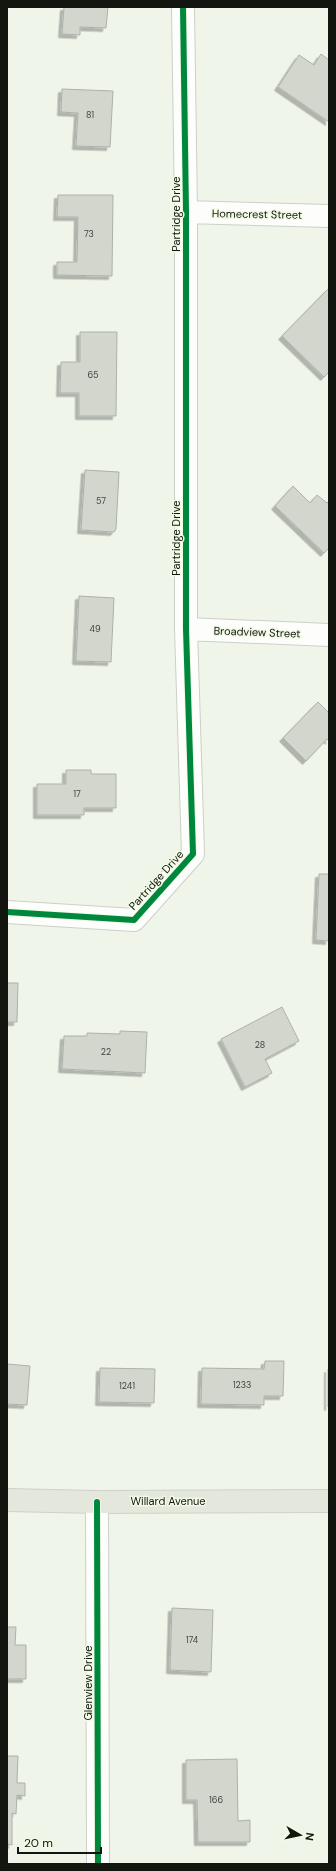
<svg xmlns="http://www.w3.org/2000/svg" width="336" height="1871" viewBox="0 0 336 1871" font-family="'DM Sans',sans-serif">
  <defs>
    <filter id="shadow"><feDropShadow dx="-3.5" dy="3.5" stdDeviation="0" flood-color="#0004"/></filter>
  </defs>
  <rect width="100%" height="100%" fill="#f0f5ea"/>
  <path fill="#d2d6cd" stroke="#adb1a9" filter="url(#shadow)" d="M64,7h44l-2,21 -26,-1v8l-18,-1z
    M321,54l8,6v62l-51,-35 21,-32 15,10z
    M62,89l51,2 -3,56 -34,-1 2,-33 -17,-1z
    M58,195h55l-1,81 -55,-1v-13h20l1,-45h-21z
    M329,288v84l-5,5 -42,-41z
    M80,332h37l-1,84h-37v-23h-19l1,-31h19z
    M85,470l34,2 -3,57 -2,3 -33,-2z
    M293,486l17,17 7,-8 10,8 2,-2v47l-5,5 -49,-47z
    M79,596l35,2 -3,64 -35,-1z
    M318,702l11,11v28l-2,-2 -21,22 -23,-23z
    M66,770h25v4h25v34h-32v7h-47v-31h29z
    M319,874h10v67l-13,-1z
    M7,983h11l-1,39h-10z
    M282,1007l17,34 -34,18 7,14 -27,14 -24,-48z
    M120,1031l27,1 -2,41 -83,-4 2,-33h23v-3l33,1z
    M265,1361h19l-1,35h-19v9l-63,-1 1,-36 62,1z
    M7,1364l23,2 -3,39 -20,-1z
    M100,1368l55,1 -1,34 -55,-1z
    M328,1369h1v38h-1z
    M172,1608l41,2 -2,62 -41,-2z
    M7,1627h9l-1,18h11v34h-19z
    M7,1756h11l-1,27h8v13l-8,-1 -1,19 -4,-1v32l-5,-1z
    M237,1759l1,62 12,-1v22h-52l-1,-42h-11v-40z"/>
  <g fill="none" stroke-linecap="round" stroke-linejoin="round">
    <g stroke="#ccd0c7" stroke-width="24">
      <path id="minor" d="M186,212l143,4
        M186,629l143,6
        M7,912l127,8 59,-66 -7,-225v-417l-3,-205
        M97,1502l1,362"/>
    </g>
    <g stroke="#cfd1cc" stroke-width="24">
      <path id="major" d="M7,1500l90,2 232,-1"/>
    </g>
    <use href="#minor" stroke="#fdfefc" stroke-width="22"/>
    <use href="#major" stroke="#e3e7dc" stroke-width="22"/>
    <g stroke="#f1fae5" stroke-width="8">
      <path id="cycleway" d="M7,912l127,8 59,-66 -7,-225v-417l-3,-205
        M97,1502l1,362"/>
    </g>
    <use href="#cycleway" stroke="#00873e" stroke-width="6"/>
  </g>
  <g text-anchor="middle" dominant-baseline="central" stroke-width="3" stroke-linejoin="round" paint-order="stroke">
    <g font-size="9" fill="#43463e">
      <text x="90" y="115">81</text>
      <text x="89" y="234">73</text>
      <text x="93" y="375">65</text>
      <text x="101" y="501">57</text>
      <text x="95" y="629">49</text>
      <text x="77" y="794">17</text>
      <text x="260" y="1045">28</text>
      <text x="106" y="1052">22</text>
      <text x="242" y="1385">1233</text>
      <text x="127" y="1386">1241</text>
      <text x="192" y="1640">174</text>
      <text x="216" y="1800">166</text>
    </g>
    <g font-size="11" fill="#13160f" stroke="#f1fae5">
      <text transform="translate(176 214) rotate(-90)">Partridge Drive</text>
      <text transform="translate(257 214) rotate(1)">Homecrest Street</text>
      <text transform="translate(176 538) rotate(-90)">Partridge Drive</text>
      <text transform="translate(257 632) rotate(2)">Broadview Street</text>
      <text transform="translate(156 880) rotate(-48)">Partridge Drive</text>
      <text x="168" y="1501">Willard Avenue</text>
      <text transform="translate(88 1683) rotate(-90)">Glenview Drive</text>
    </g>
  </g>
  <rect width="336" height="1871" fill="none" stroke="#13160f" stroke-width="16"/>
  <g transform="translate(300 1835) rotate(99)" stroke="#f1fae5" stroke-width="3" paint-order="stroke">
  <path d="M0-3L7 15L0 10L-7 15Z" fill="#13160f"/>
  <text y="-6" font-size="11" font-weight="bold" text-anchor="middle" fill="#13160f">N</text>
  </g>
  <path d="M18 1847v6h83v-6" fill="none" stroke="#13160f" stroke-width="2"/>
  <text x="24" y="1847" font-size="12" fill="#13160f" stroke="#f1fae5" stroke-width="3" paint-order="stroke">20 m</text>
</svg>
